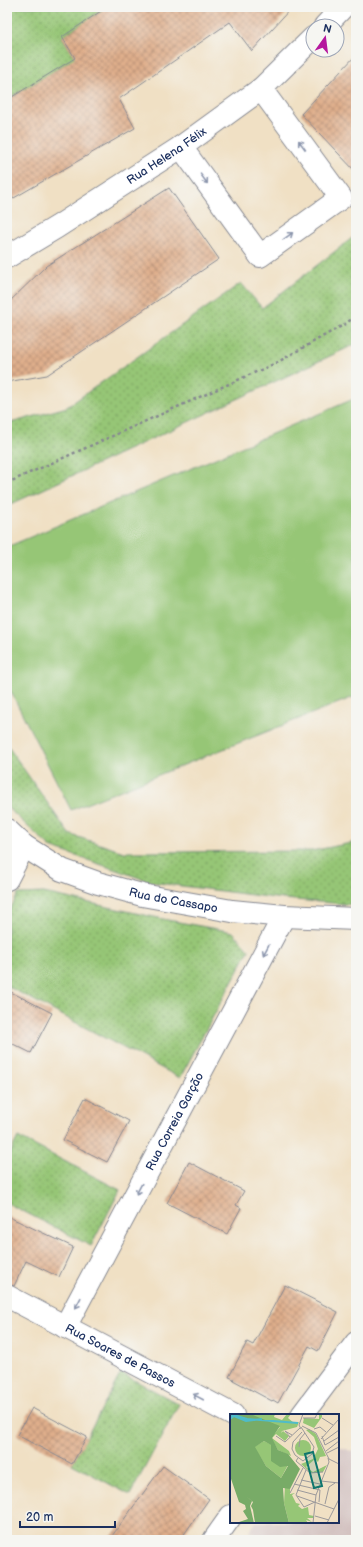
<svg xmlns="http://www.w3.org/2000/svg" width="363" height="1547" viewBox="0 0 363 1547" font-family="'Balsamiq Sans',sans-serif">
  <defs>
    <pattern id="grass-dots" width="8" height="8" patternUnits="userSpaceOnUse"><rect width="8" height="8" fill="#96c676"/><path d="M2 2h.1M6 6h.1" fill="none" stroke="#7aa164" stroke-width="1.8" stroke-linecap="round"/></pattern>
    <pattern id="building-cross-hatch" width="8" height="8" patternUnits="userSpaceOnUse"><rect width="8" height="8" fill="#dfae8b"/><path d="M0 0l8 8M0 8l8-8" fill="none" stroke="#b48e75"/></pattern>
  </defs>
  <rect width="100%" height="100%" fill="#f6f6f2"/>
  <filter id="ink" filterUnits="userSpaceOnUse"><feTurbulence type="fractalNoise" baseFrequency=".025" numOctaves="2"/><feDisplacementMap in="SourceGraphic" scale="8" xChannelSelector="R" yChannelSelector="G"/><feConvolveMatrix kernelMatrix="1 2 1 2 8 2 1 2 1" color-interpolation-filters="sRGB"/></filter>
  <filter id="wash" filterUnits="userSpaceOnUse"><feTurbulence type="fractalNoise" baseFrequency=".012" numOctaves="4" result="noise"/><feDisplacementMap in="SourceGraphic" scale="16" xChannelSelector="R" yChannelSelector="G"/><feGaussianBlur stdDeviation="0.9" result="paint"/><feColorMatrix in="noise" values="0 0 0 0 0 0 0 0 0 0 0 0 0 0 0 0 0 1.4 0 .05"/><feComposite in="paint" operator="in"/></filter>
  <g filter="url(#wash)">
    <rect width="100%" height="100%" fill="#f0e0c4"/>
    <path fill="#d1bfbe" d="M338,1446l18,7v87h-85l-22,-8 7,-10h82z"/>
    <path fill="url(#grass-dots)" stroke="#587a6a" d="M7,7h100l-45,30 13,21 -68,42z
      M356,235v109l-349,162v-82l60,-17 174,-124 21,25z
      M7,745l62,89 55,18 187,-1 45,-9v63l-73,-6 -132,-17 -101,-35 -43,-40z
      M44,893l124,27 65,12 16,18 -69,128 -173,-92v-71l11,-21z
      M18,1137l102,53 -29,56 -84,-43v-44z
      M121,1373l58,31 -49,91 -58,-31z"/>
    <path fill="#96c676" stroke="#587a6a" d="M356,398v298l-285,114 -64,-126v-137z"/>
    <g id="blocks">
      <path fill="url(#building-cross-hatch)" d="M107,7h185l-40,44 -22,-29 -111,77 16,29 -128,74v-102l68,-42 -13,-21z
        M356,55v117l-55,-58z
        M169,188l50,71 -172,116 -40,7v-78l39,-38z
        M7,990l45,23 -21,40 -24,-12z
        M85,1098l44,23 -22,41 -44,-22z
        M189,1162l55,29 -8,14 5,3 -14,26 -60,-31z
        M7,1216l66,31 -14,30 -33,-16 -12,25 -7,-2z
        M285,1285l53,27 -20,39 -9,-5 -31,57 -5,-3 -1,1 -39,-21 1,-1 -5,-2 18,-35 6,3z
        M32,1408l55,29 -15,27 -55,-29z
        M163,1466l46,33 -29,41h-71z"/>
    </g>
  </g>
  <g filter="url(#ink)">
    <use href="#blocks" fill-opacity="0" stroke="#868891" stroke-width="1"/>
    <g fill="none" stroke-linecap="round" stroke-linejoin="round">
      <g stroke="#868891" stroke-width="24">
        <g id="street">
          <path d="M325,26l18,-19"/>
          <path d="M181,147l79,109 81,-58 -80,-109"/>
          <path id="s1" d="M7,257l50,-30 124,-80 80,-58 52,-51"/>
          <path id="s2" d="M7,830l17,16 38,24 36,13 44,12 90,16 52,5 72,3"/>
          <path d="M7,879l17,-33"/>
          <path id="s3" d="M7,1296l226,119"/>
          <path id="s4" d="M65,1327l219,-411"/>
          <path d="M302,1415l54,-72"/>
          <path d="M214,1540l17,-24"/>
        </g>
      </g>
      <path stroke="#868891" stroke-width="2.5" stroke-dasharray="3 3" stroke-linecap="butt" d="M7,483l269,-120 69,-39 11,-8"/>
      <use href="#street" stroke="#fff" stroke-width="22"/>
    </g>
    <defs><path id="oneway-shaft" d="M-6 0H5M1.5-3L5.5 0L1.5 3" fill="none" stroke-width="1.6" stroke-linecap="round" stroke-linejoin="round"/></defs>
    <g stroke="#8d97ae">
      <use href="#oneway-shaft" transform="translate(302 145) rotate(-126)"/>
      <use href="#oneway-shaft" transform="translate(204 179) rotate(54)"/>
      <use href="#oneway-shaft" transform="translate(288 236) rotate(-36)"/>
      <use href="#oneway-shaft" transform="translate(266 950) rotate(118)"/>
      <use href="#oneway-shaft" transform="translate(139 1189) rotate(118)"/>
      <use href="#oneway-shaft" transform="translate(78 1303) rotate(118)"/>
      <use href="#oneway-shaft" transform="translate(198 1397) rotate(-152)"/>
    </g>
  </g>
  <g text-anchor="middle" dominant-baseline="central" stroke-width="3" stroke-linejoin="round" paint-order="stroke">
    <g font-size="12" fill="#1b2f5e" stroke="#f6f6f2">
      <text stroke="none"><textPath href="#s1" startOffset="189">Rua Helena Félix</textPath></text>
      <text stroke="none"><textPath href="#s2" startOffset="184">Rua do Cassapo</textPath></text>
      <text stroke="none"><textPath href="#s4" startOffset="233">Rua Correia Garção</textPath></text>
      <text stroke="none"><textPath href="#s3" startOffset="128">Rua Soares de Passos</textPath></text>
    </g>
  </g>
  <g transform="translate(230 1414)">
    <rect width="109" height="109" fill="#f0e0c4"/>
    <path d="M45,0l-1,3 8,3 5,-6h4l-3,4 6,5 5,-1 -2,5 -15,4 -1,2 2,-2 6,5 -4,5 -9,-7 -4,4 17,13 2,5 -13,-6 -7,-12 9,-11 -31,-12zM89,0h3v3l-8,11 -11,-5 1,-5 15,1zM79,15l7,5 10,22 -6,1 -2,5 -3,-3 -9,8 7,5 14,-7 -4,7 -12,1 -10,-9 12,-5 5,-10 -4,-12 -8,-7zM65 34a8 8 0 1 1 16 0a8 8 0 1 1-16 0ZM34,27l8,4v4l16,16 -7,13 -15,-12 -12,-19zM55,72l5,3v5l5,-1 -3,2 4,8 4,1 -2,2 4,3 6,-2 1,8 5,1v2h-7l5,4 -6,-2 2,3h-19l-5,-20z" fill="#96c676"/>
    <path d="M0,0l23,1 27,11 -8,12 6,12 10,4 12,15 -10,20 -7,-1 1,15 5,20h-34l-2,-13 -2,-4 2,-4 -7,-6 6,5 -2,5 4,17 -15,-1 9,-3 -5,-8 3,-2 -1,-4 -6,-3 -9,-26zM34,27l7,4v16l9,6 8,-1 -7,12 -15,-12 -11,-19z" fill="#78ab67" fill-rule="evenodd"/>
    <path fill="none" stroke="#4fbcc9" stroke-width="2" d="M0,3l4,-2 13,4 51,4M0,5l4,-3 12,5 16,-2"/>
    <path fill="none" stroke="#9b999b" stroke-width="1" d="M73,4h12l2,-4M92,4l11,7M72,12l14,7 13,26 10,5M71,13l13,20 -2,7 -9,7 -8,-6 -3,-6 1,-7 9,-10M71,15l-2,-4 4,-11M84,15l6,-2 6,5M46,22l9,6 15,-14M92,22l3,9 14,-8M60,23l-5,-6 7,4M91,25l18,-20M94,27l15,-11M69,33l1,-8 5,-6M96,37l13,-10M97,39l12,-6M68,44l-2,3 14,12 13,-1M76,56l-10,25 8,12 11,-5M71,66l19,4M91,67l18,2M64,70l26,6 -1,12M67,76l19,5M60,79l13,-25M67,82l37,13M95,90l4,-17 6,-4M85,102l14,4M83,109l3,-28 13,-33 -1,-4M97,109l12,-24"/>
    <path fill="#0f766e" fill-opacity="0.15" stroke="#0f766e" stroke-width="2" d="M83,38l9,34 -8,2 -9,-34z"/>
    <rect width="109" height="109" fill="none" stroke="#1b2f5e" stroke-width="2"/>
  </g>
  <rect width="363" height="1547" fill="none" stroke="#f6f6f2" stroke-width="24"/>
  <g transform="translate(325 38) rotate(14)"><circle r="19" fill="#f6f6f2" stroke="#9ea6b7"/>
  <path d="M0-3L7 15L0 10L-7 15Z" fill="#b5179e"/>
  <text y="-6" font-size="11" font-weight="bold" text-anchor="middle" fill="#1b2f5e">N</text>
  </g>
  <path d="M20 1521v6h95v-6" fill="none" stroke="#1b2f5e" stroke-width="2"/>
  <text x="26" y="1521" font-size="12" fill="#1b2f5e" stroke="#f6f6f2" stroke-width="3" paint-order="stroke">20 m</text>
</svg>
